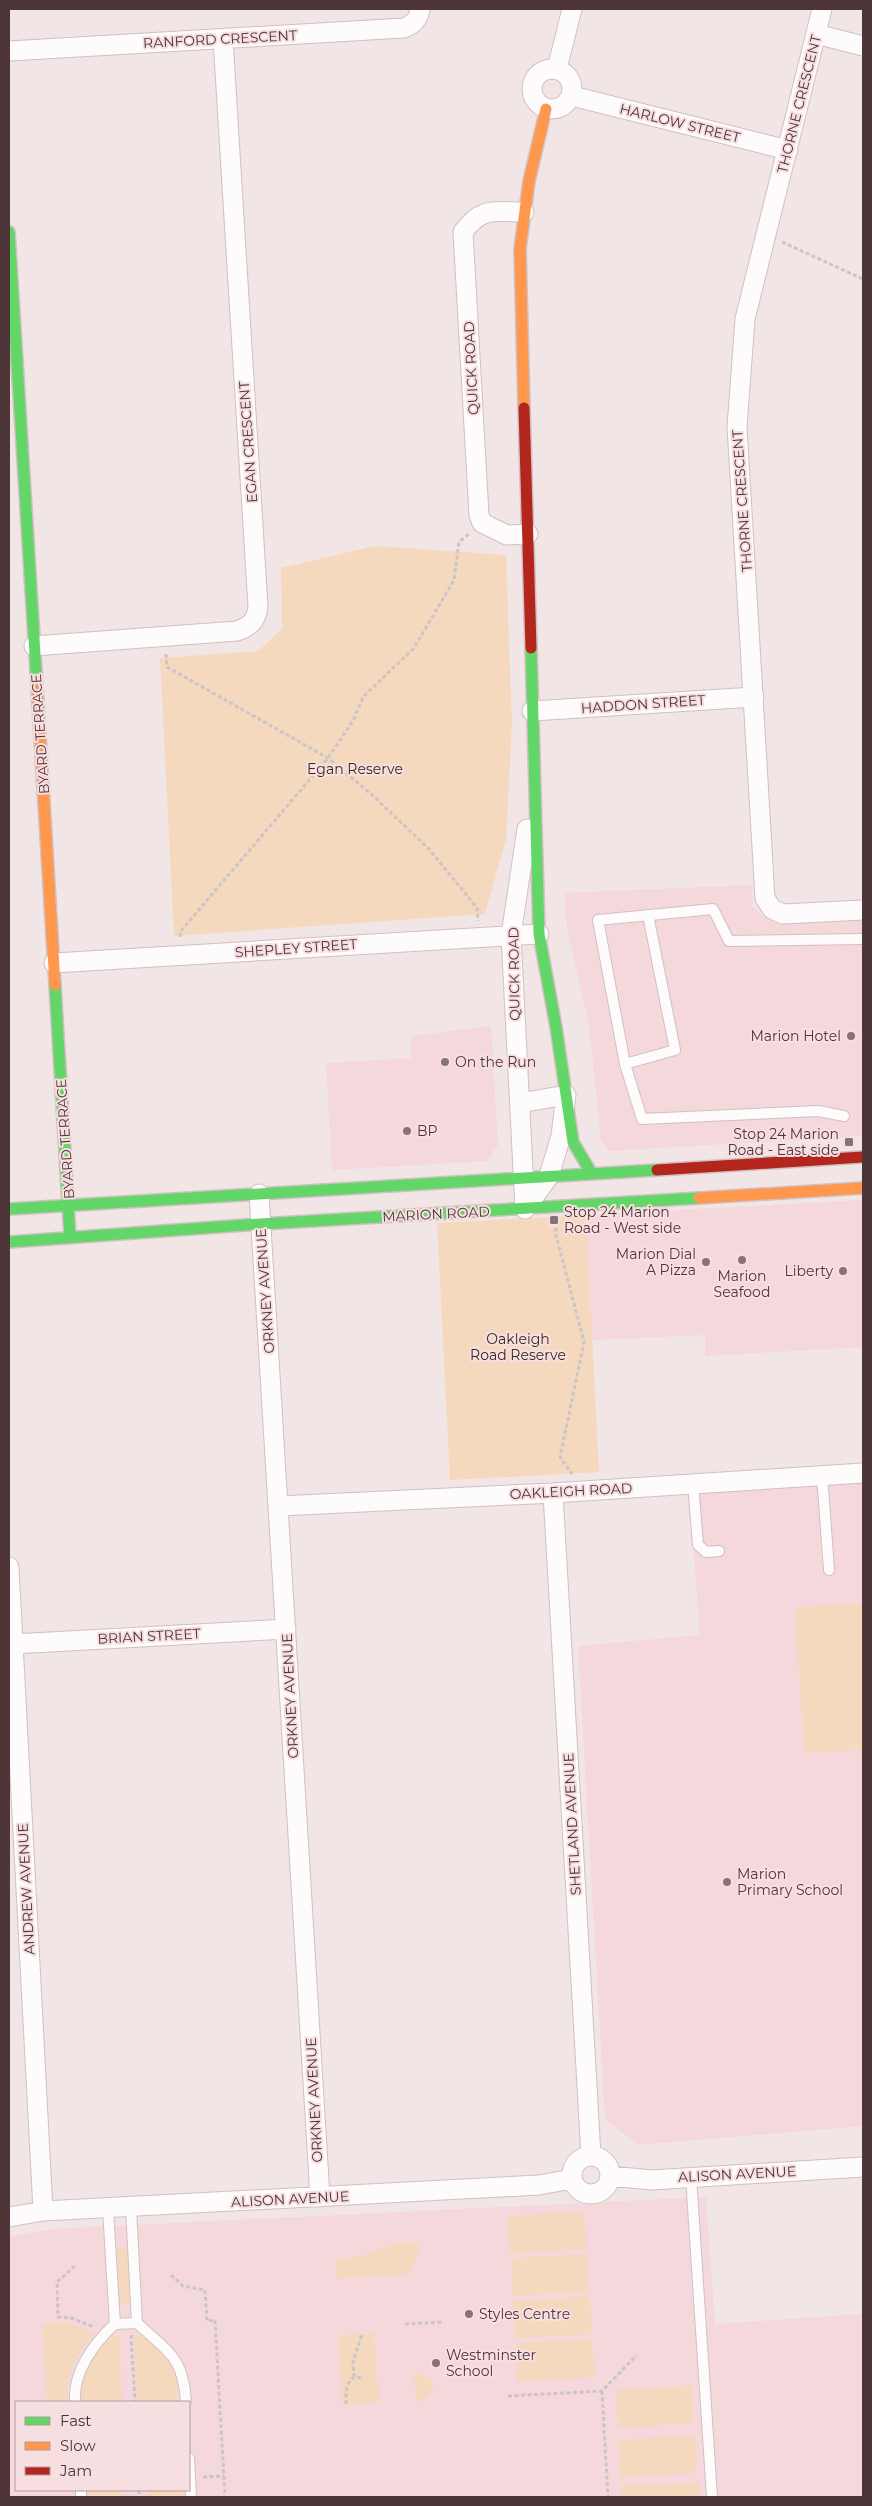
<svg xmlns="http://www.w3.org/2000/svg" width="872" height="2506" viewBox="0 0 872 2506" font-family="Montserrat,sans-serif">
  <rect width="100%" height="100%" fill="#f1e5e5"/>
  <path fill="#f5d8db" fill-rule="evenodd" d="M751,885l2,21 9,10 15,7 86,-4v217l-255,15 -7,-12 -12,-113 -22,-98 -3,-35z
    M491,1026l7,119 -11,16 -155,9 -6,-107 85,-5v-22z
    M863,1200v147l-158,9v-21l-113,5 -6,-125z
    M863,1476v650l-225,19 -33,-26 -27,-473 122,-11 -11,-150z
    M706,2197l9,127 148,-10v183h-854v-261l44,-7zM16,2402h173v88h-173z"/>
  <path fill="#f5d9bf" d="M375,546l131,9 6,169 -6,116 -21,74 -311,22 -14,-278 98,-7 24,-22 -1,-61z
    M586,1215l13,257 -149,8 -13,-257z
    M863,1604v146l-59,3 -9,-146z
    M584,2211l3,38 -77,5 -2,-38z
    M402,2242l14,1 3,3v5l-10,23 -73,5 -1,-20 19,-1z
    M114,2249h13l3,54h-13z
    M587,2254l2,38 -76,4 -2,-38z
    M590,2296l2,38 -77,4 -2,-37z
    M66,2322l19,6 8,7c-18,22 -27,39 -25,67h-21l-5,-78z
    M374,2333l5,69 -37,3 -4,-70z
    M134,2334c17,5 35,23 41,40 3,9 2,19 2,28h-40z
    M120,2335l2,67h-41c-1,-6 -2,-14 -1,-20 3,-20 21,-42 40,-47z
    M592,2339l3,38 -77,5 -2,-39z
    M423,2374l10,7 1,9 -6,8 -12,5 -2,-28z
    M692,2385l2,38 -76,5 -2,-38z
    M695,2435l2,38 -77,4 -2,-37z
    M698,2482l1,15h-77l-1,-11z
    M85,2490h38v7h-37z
    M147,2490h35l1,7h-35z"/>
  <g fill="none" stroke-linecap="round" stroke-linejoin="round">
    <g stroke="#d1c0c1" stroke-width="12">
      <path id="lane" d="M625,1064l50,-14 -27,-135
        M844,1116l-26,-5 -176,8 -17,-55 -27,-144 115,-11 16,32 134,-2
        M822,1475l7,95
        M693,1484l5,61 8,7 13,-1
        M691,2177l21,320
        M131,2208l6,115c31,29 46,33 49,79
        M115,2324l22,-1
        M75,2402c-2,-30 18,-58 40,-78l-7,-115
        M189,2458l2,39
        M81,2490v7"/>
    </g>
    <g stroke="#d1c0c1" stroke-width="21">
      <path id="street" d="M822,9l-77,310 -8,108 28,471 7,11 11,5 80,-4
        M816,34l47,12
        M9,51l395,-23c10,-4 15,-9 16,-19
        M532 89a20 20 0 1 1 40 0a20 20 0 1 1-40 0Z
        M557,69l15,-60
        M572,96l216,54
        M524,212c-29,0 -42,-6 -61,20l16,283 3,8 25,12 21,-1
        M34,646l203,-15c14,-5 19,-10 21,-24l-35,-568
        M532,711l222,-14
        M54,963l485,-29
        M520,1103l46,-8 -5,41 -12,40 -24,33
        M259,1194l61,1003
        M525,1209l-14,-274 16,-106
        M553,1493l38,663
        M279,1506l274,-13 310,-20
        M9,1567l34,644
        M13,1644l273,-15
        M572 2175a19 19 0 1 1 38 0a19 19 0 1 1-38 0Z
        M610,2176l42,4 211,-13
        M9,2217l34,-6 496,-26 33,-6"/>
    </g>
    <g stroke="#d1c0c1" stroke-width="14">
      <path id="fast" d="M9,232l28,455
        M531,648l8,286 17,93 17,115 19,32
        M55,985l15,252
        M9,1209l648,-39
        M9,1242l252,-18 438,-26"/>
    </g>
    <g stroke="#d1c0c1" stroke-width="14">
      <path id="slow" d="M524,408l-4,-159 9,-68 17,-72
        M37,687l18,298
        M699,1198l164,-10"/>
    </g>
    <g stroke="#d1c0c1" stroke-width="14">
      <path id="jam" d="M524,408l7,240
        M657,1170l206,-13"/>
    </g>
    <path stroke="#ccc5c7" stroke-width="3" stroke-dasharray="4 2.5" stroke-linecap="butt" d="M782,242l81,37
      M166,654l1,13 161,91 44,37 57,54 48,59 1,13
      M180,937v-5l148,-174 25,-37 10,-24 51,-49 40,-68 5,-38 11,-9
      M557,1228l-2,3 29,111 -24,115 12,17
      M75,2266l-18,16 1,35 13,1 23,9
      M171,2275l12,11 22,4 2,31 8,-1 10,177
      M405,2324l38,-2
      M131,2335l4,67
      M354,2377l-1,-15 9,-28
      M602,2391l6,106
      M508,2396l94,-5 35,-36
      M346,2404c0,-11 -1,-20 8,-27l10,1
      M203,2477l21,-1
      M139,2490v7"/>
    <use href="#lane" stroke="#fdfbfb" stroke-width="10"/>
    <use href="#street" stroke="#fdfbfb" stroke-width="19"/>
    <use href="#fast" stroke="#63d668" stroke-width="11"/>
    <use href="#slow" stroke="#ff974d" stroke-width="11"/>
    <use href="#jam" stroke="#b3261e" stroke-width="11"/>
  </g>
  <g fill="#867375" stroke="#f7dfe1" stroke-width="2">
    <circle cx="851" cy="1036" r="5"/>
    <circle cx="445" cy="1062" r="5"/>
    <circle cx="407" cy="1131" r="5"/>
    <rect x="844" y="1137" width="10" height="10" rx="2.5"/>
    <rect x="549" y="1215" width="10" height="10" rx="2.5"/>
    <circle cx="742" cy="1260" r="5"/>
    <circle cx="706" cy="1262" r="5"/>
    <circle cx="843" cy="1271" r="5"/>
    <circle cx="727" cy="1882" r="5"/>
    <circle cx="469" cy="2314" r="5"/>
    <circle cx="436" cy="2363" r="5"/>
  </g>
  <g text-anchor="middle" dominant-baseline="central" stroke-width="4" stroke-linejoin="round" paint-order="stroke">
    <g font-size="14" fill="#4d3538" stroke="#f7dfe1">
      <text transform="translate(220 39) rotate(-3)">RANFORD CRESCENT</text>
      <text transform="translate(799 104) rotate(-76)">THORNE CRESCENT</text>
      <text transform="translate(680 123) rotate(14)">HARLOW STREET</text>
      <text transform="translate(471 368) rotate(-93)">QUICK ROAD</text>
      <text transform="translate(248 442) rotate(-94)">EGAN CRESCENT</text>
      <text transform="translate(742 501) rotate(-94)">THORNE CRESCENT</text>
      <text transform="translate(643 704) rotate(-4)">HADDON STREET</text>
      <text transform="translate(40 734) rotate(-94)">BYARD TERRACE</text>
      <text transform="translate(296 948) rotate(-4)">SHEPLEY STREET</text>
      <text transform="translate(514 974) rotate(-91)">QUICK ROAD</text>
      <text transform="translate(65 1139) rotate(-94)">BYARD TERRACE</text>
      <text transform="translate(436 1214) rotate(-3)">MARION ROAD</text>
      <text transform="translate(265 1291) rotate(-94)">ORKNEY AVENUE</text>
      <text transform="translate(571 1491) rotate(-3)">OAKLEIGH ROAD</text>
      <text transform="translate(149 1636) rotate(-3)">BRIAN STREET</text>
      <text transform="translate(290 1696) rotate(-93)">ORKNEY AVENUE</text>
      <text transform="translate(572 1824) rotate(-93)">SHETLAND AVENUE</text>
      <text transform="translate(26 1889) rotate(-93)">ANDREW AVENUE</text>
      <text transform="translate(314 2100) rotate(-93)">ORKNEY AVENUE</text>
      <text transform="translate(737 2174) rotate(-3)">ALISON AVENUE</text>
      <text transform="translate(290 2199) rotate(-3)">ALISON AVENUE</text>
    </g>
    <g font-size="14" fill="#372919" stroke="#f7dfe1">
      <text x="355" y="769">Egan Reserve</text>
      <text x="518" y="1339">Oakleigh<tspan x="518" dy="16">Road Reserve</tspan></text>
    </g>
    <g font-size="14" fill="#4d3538" stroke="#f7dfe1" text-anchor="start">
      <text x="841" y="1036" text-anchor="end">Marion Hotel</text>
      <text x="455" y="1062">On the Run</text>
      <text x="417" y="1131">BP</text>
      <text x="839" y="1134" text-anchor="end">Stop 24 Marion<tspan x="839" dy="16">Road - East side</tspan></text>
      <text x="564" y="1212">Stop 24 Marion<tspan x="564" dy="16">Road - West side</tspan></text>
      <text x="696" y="1254" text-anchor="end">Marion Dial<tspan x="696" dy="16">A Pizza</tspan></text>
      <text x="833" y="1271" text-anchor="end">Liberty</text>
      <text x="742" y="1276" text-anchor="middle">Marion<tspan x="742" dy="16">Seafood</tspan></text>
      <text x="737" y="1874">Marion<tspan x="737" dy="16">Primary School</tspan></text>
      <text x="479" y="2314">Styles Centre</text>
      <text x="446" y="2355">Westminster<tspan x="446" dy="16">School</tspan></text>
    </g>
  </g>
  <rect width="872" height="2506" fill="none" stroke="#4d3538" stroke-width="20"/>
  <rect x="15" y="2401" width="175" height="90" fill="#f7dfe1" stroke="#b39b9d"/>
  <rect x="25" y="2417" width="25" height="8" fill="#63d668" stroke="#b39b9d"/>
  <text x="60" y="2426" font-size="15" fill="#4d3538">Fast</text>
  <rect x="25" y="2442" width="25" height="8" fill="#ff974d" stroke="#b39b9d"/>
  <text x="60" y="2451" font-size="15" fill="#4d3538">Slow</text>
  <rect x="25" y="2467" width="25" height="8" fill="#b3261e" stroke="#b39b9d"/>
  <text x="60" y="2476" font-size="15" fill="#4d3538">Jam</text>
</svg>
